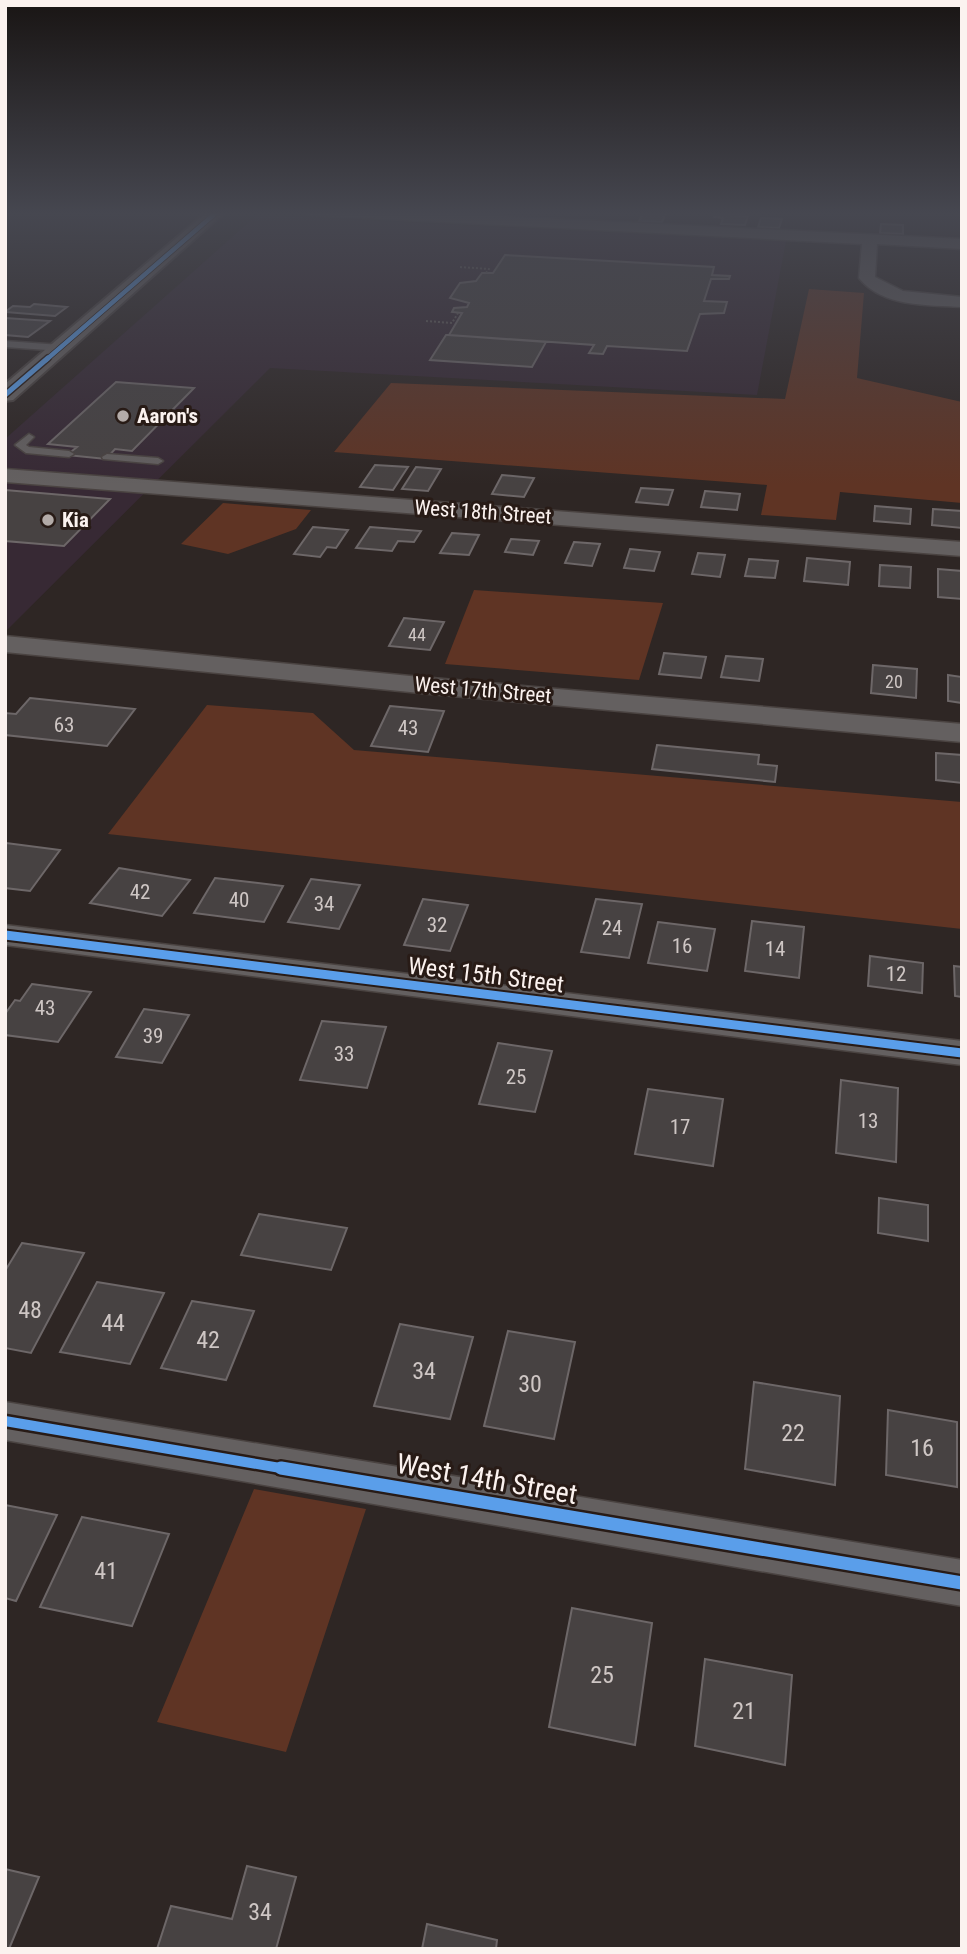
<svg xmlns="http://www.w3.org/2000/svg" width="967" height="1954" viewBox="0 0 967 1954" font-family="'Roboto Condensed',sans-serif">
  <rect width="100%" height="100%" fill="#2e2624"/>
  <path fill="#372934" d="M257,215l529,26 -29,154 -487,-27 -265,264v-193z"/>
  <path fill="#5f3424" d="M809,289l55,4 -7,85 105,24v101l-122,-11 -4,28 -75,-5 6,-30 -433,-33 57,-69 394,16z
    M223,503l88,7 -15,19 -68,25 -47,-10z
    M474,590l189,13 -24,77 -194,-16z
    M207,705l106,8 41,37 608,52v127l-854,-95z
    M254,1489l112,20 -80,243 -129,-30z"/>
  <path fill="#474242" stroke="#6d6768" stroke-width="2" d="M403,211h94l-3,5z
    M644,212l22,1 -4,9 -23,-1z
    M716,212l13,1 -1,2 20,1 -3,9 -24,-1 2,-6 -9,-1z
    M761,218l21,1 -3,9 -21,-1z
    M881,224l22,1v9l-23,-1z
    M505,255l209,12 -2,8 18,1 -1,3h-18l-7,22 23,1 -3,11 -24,1 -13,37 -80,-5 -4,8 -14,-1 5,-8 -145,-10 13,-22 -10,-1 2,-4 13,-1 2,-4 -19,-5 10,-15 16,-2 6,-8h11z
    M34,304l33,3 -12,9 -50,-4 8,-6 17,1z
    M5,318l45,3 -22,16 -23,-2z
    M446,335h3l97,7 -14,25 -102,-7z
    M116,382l78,6 -62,63 -17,-2 -9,10 -39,-4 10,-8 -29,-3z
    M375,465l33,2 -15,23 -33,-3z
    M416,467l25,2 -13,22 -26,-2z
    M502,475l32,3 -10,19 -32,-3z
    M641,488l32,2 -5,15 -32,-3z
    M5,490l105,9 -46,47 -59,-5z
    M705,491l35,3 -3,16 -36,-3z
    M875,506l36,3 -1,15 -36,-3z
    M933,509l29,2v17l-30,-3z
    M313,527l35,3 -12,18 -9,-1 -7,10 -26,-3z
    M370,527l51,4 -7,11 -16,-1 -6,10 -36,-3z
    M452,533l27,2 -10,20 -29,-2z
    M511,539l28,2 -6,14 -28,-3z
    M574,542l26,2 -8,22 -27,-3z
    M630,549l30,3 -6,19 -30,-3z
    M698,553l27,2 -5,22 -28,-3z
    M807,558l43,4 -2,23 -44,-4z
    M749,559l29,2 -3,17 -30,-2z
    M880,565l31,2 -1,21 -31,-2z
    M938,569l24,2v28l-24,-2z
    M404,618l40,4 -14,28 -41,-4z
    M664,653l42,4 -5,21 -42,-4z
    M726,656l37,3 -4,22 -38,-4z
    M873,665l44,4 -1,29 -45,-5z
    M948,675l14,2v26l-14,-2z
    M30,698l105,11 -28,37 -102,-11v-22l11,1z
    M390,706l54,5 -16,41 -57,-6z
    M657,745l102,10 -1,9 19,2 -2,16 -123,-13z
    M936,753l26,2v28l-26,-3z
    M6,843l54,7 -30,41 -25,-3z
    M119,868l71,12 -28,36 -72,-13z
    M215,878l68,8 -19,36 -70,-9z
    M311,879l49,6 -21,44 -51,-7z
    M423,899l45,6 -18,46 -46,-6z
    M596,899l46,5 -13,54 -48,-6z
    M752,921l52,6 -5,51 -54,-7z
    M658,922l57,7 -8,42 -59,-8z
    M870,956l53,7 -1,30 -54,-7z
    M954,966l8,1v30l-7,-1z
    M32,984l59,8 -33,50 -53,-7v-21l10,-14 5,1z
    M144,1009l45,6 -27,48 -46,-6z
    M322,1021l64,6 -19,61 -67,-8z
    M498,1043l54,8 -17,61 -56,-8z
    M841,1080l57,8 -2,74 -60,-9z
    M648,1089l75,10 -10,67 -78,-12z
    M879,1198l49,7v36l-50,-8z
    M259,1214l88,14 -16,42 -90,-15z
    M22,1243l62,10 -53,100 -26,-5v-77z
    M97,1282l67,11 -34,71 -70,-12z
    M192,1301l62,10 -28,69 -65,-12z
    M400,1324l73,13 -23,82 -76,-13z
    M508,1331l67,11 -21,97 -70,-13z
    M754,1382l86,14 -5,89 -90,-16z
    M888,1410l69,12v65l-71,-12z
    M5,1505l52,10 -41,86 -11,-3z
    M82,1517l87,17 -37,92 -92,-19z
    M572,1608l80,15 -17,122 -86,-18z
    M705,1659l87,16 -7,90 -90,-19z
    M247,1866l49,11 -20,72h-119l14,-43 61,13z
    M5,1869l34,8 -30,72h-4z
    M427,1924l70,16 -1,9h-74z"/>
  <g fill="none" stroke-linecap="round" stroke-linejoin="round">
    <g stroke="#4a4341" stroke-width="3">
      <path id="lane" d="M5,341l56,4 5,3 -5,3 -56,-4z
        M29,434l5,3 -8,8 3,2 40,4 5,3 -5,3 -43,-4 -11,-8z
        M107,454l51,4 5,3 -5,3 -55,-5 -1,-2z"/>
    </g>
    <g stroke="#4a4341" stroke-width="3">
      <path id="street" d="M304,211h95l563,28v10l-85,-5 -2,33 28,14 59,6v10c-34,-2 -80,0 -103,-29l3,-34 -551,-29z
        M5,469l957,73v14l-957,-74z
        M5,636l415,41 542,47v18l-542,-49 -415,-41z
        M5,925l957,116v24l-957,-120z
        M5,1402l957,158v46l-957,-166z"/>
    </g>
    <g stroke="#4a4341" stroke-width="4">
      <path id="secondary" d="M208,211h18l-213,189 -8,1v-17z"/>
    </g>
    <path stroke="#635d5c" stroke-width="2" stroke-dasharray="2 2" stroke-linecap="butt" d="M460,267l29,2 -3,4
      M426,321l26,2 6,-10"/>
    <use href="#lane" fill="#646060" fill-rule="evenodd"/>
    <use href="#street" fill="#646060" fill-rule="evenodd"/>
    <use href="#secondary" fill="#676261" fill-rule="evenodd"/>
    <g stroke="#281b16" stroke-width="6">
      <path id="cycleway-far4" d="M46,360l172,-149"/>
    </g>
    <g stroke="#281b16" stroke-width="8">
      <path id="cycleway-far3" d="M5,395l43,-37"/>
    </g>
    <g stroke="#281b16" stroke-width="13">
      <path id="cycleway-far2" d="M5,935l957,118"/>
    </g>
    <g stroke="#281b16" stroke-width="15">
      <path id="cycleway-far1" d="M5,1421l287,49"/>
    </g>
    <g stroke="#281b16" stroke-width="18">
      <path id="cycleway" d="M281,1468l681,115"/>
    </g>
    <use href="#cycleway-far4" stroke="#5a9eea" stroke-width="4.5"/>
    <use href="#cycleway-far3" stroke="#5a9eea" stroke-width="5"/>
    <use href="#cycleway-far2" stroke="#5a9eea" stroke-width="9"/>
    <use href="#cycleway-far1" stroke="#5a9eea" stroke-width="10"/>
    <use href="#cycleway" stroke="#5a9eea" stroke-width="13"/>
  </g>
  <linearGradient id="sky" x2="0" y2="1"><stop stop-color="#191514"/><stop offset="0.44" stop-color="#464750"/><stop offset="1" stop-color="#464750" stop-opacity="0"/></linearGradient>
  <rect width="967" height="485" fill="url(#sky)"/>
  <g fill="#b3aba8" stroke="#281b16" stroke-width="2.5">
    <circle cx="123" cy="416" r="7"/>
    <circle cx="48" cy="520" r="7"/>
  </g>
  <g text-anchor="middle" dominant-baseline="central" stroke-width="6" stroke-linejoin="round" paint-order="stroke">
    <g font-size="18" fill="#cec6c4">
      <text x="417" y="634">44</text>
      <text x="894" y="681">20</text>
    </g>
    <g font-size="21" font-weight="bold" fill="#fbf2ef" stroke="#281b16" text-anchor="start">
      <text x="137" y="416">Aaron's</text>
      <text x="62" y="520">Kia</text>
    </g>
    <g font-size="21" fill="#fbf2ef" stroke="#281b16">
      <text transform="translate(483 512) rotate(4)">West 18th Street</text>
      <text transform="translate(483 690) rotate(5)">West 17th Street</text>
    </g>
    <g font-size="21" fill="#cec6c4">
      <text x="64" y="725">63</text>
      <text x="408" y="728">43</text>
      <text x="140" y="892">42</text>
      <text x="239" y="900">40</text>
      <text x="324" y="904">34</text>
      <text x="437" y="925">32</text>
      <text x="612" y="928">24</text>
      <text x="682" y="946">16</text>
      <text x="775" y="949">14</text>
      <text x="896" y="974">12</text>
      <text x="45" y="1008">43</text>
      <text x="153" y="1036">39</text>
      <text x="344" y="1054">33</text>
      <text x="516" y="1077">25</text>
      <text x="868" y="1121">13</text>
      <text x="680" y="1127">17</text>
    </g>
    <g font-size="24" fill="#fbf2ef" stroke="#281b16">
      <text transform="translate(486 975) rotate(7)">West 15th Street</text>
    </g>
    <g font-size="24" fill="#cec6c4">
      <text x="30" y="1310">48</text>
      <text x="113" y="1323">44</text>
      <text x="208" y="1340">42</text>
      <text x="424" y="1371">34</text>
      <text x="530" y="1384">30</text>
      <text x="793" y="1433">22</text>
      <text x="922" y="1448">16</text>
      <text x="106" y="1571">41</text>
      <text x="602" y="1675">25</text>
      <text x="744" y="1711">21</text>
      <text x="260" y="1912">34</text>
    </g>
    <g font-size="28" fill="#fbf2ef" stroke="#281b16">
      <text transform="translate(487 1479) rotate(10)">West 14th Street</text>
    </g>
  </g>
  <rect width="967" height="1954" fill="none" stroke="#fbf2ef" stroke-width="14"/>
</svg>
